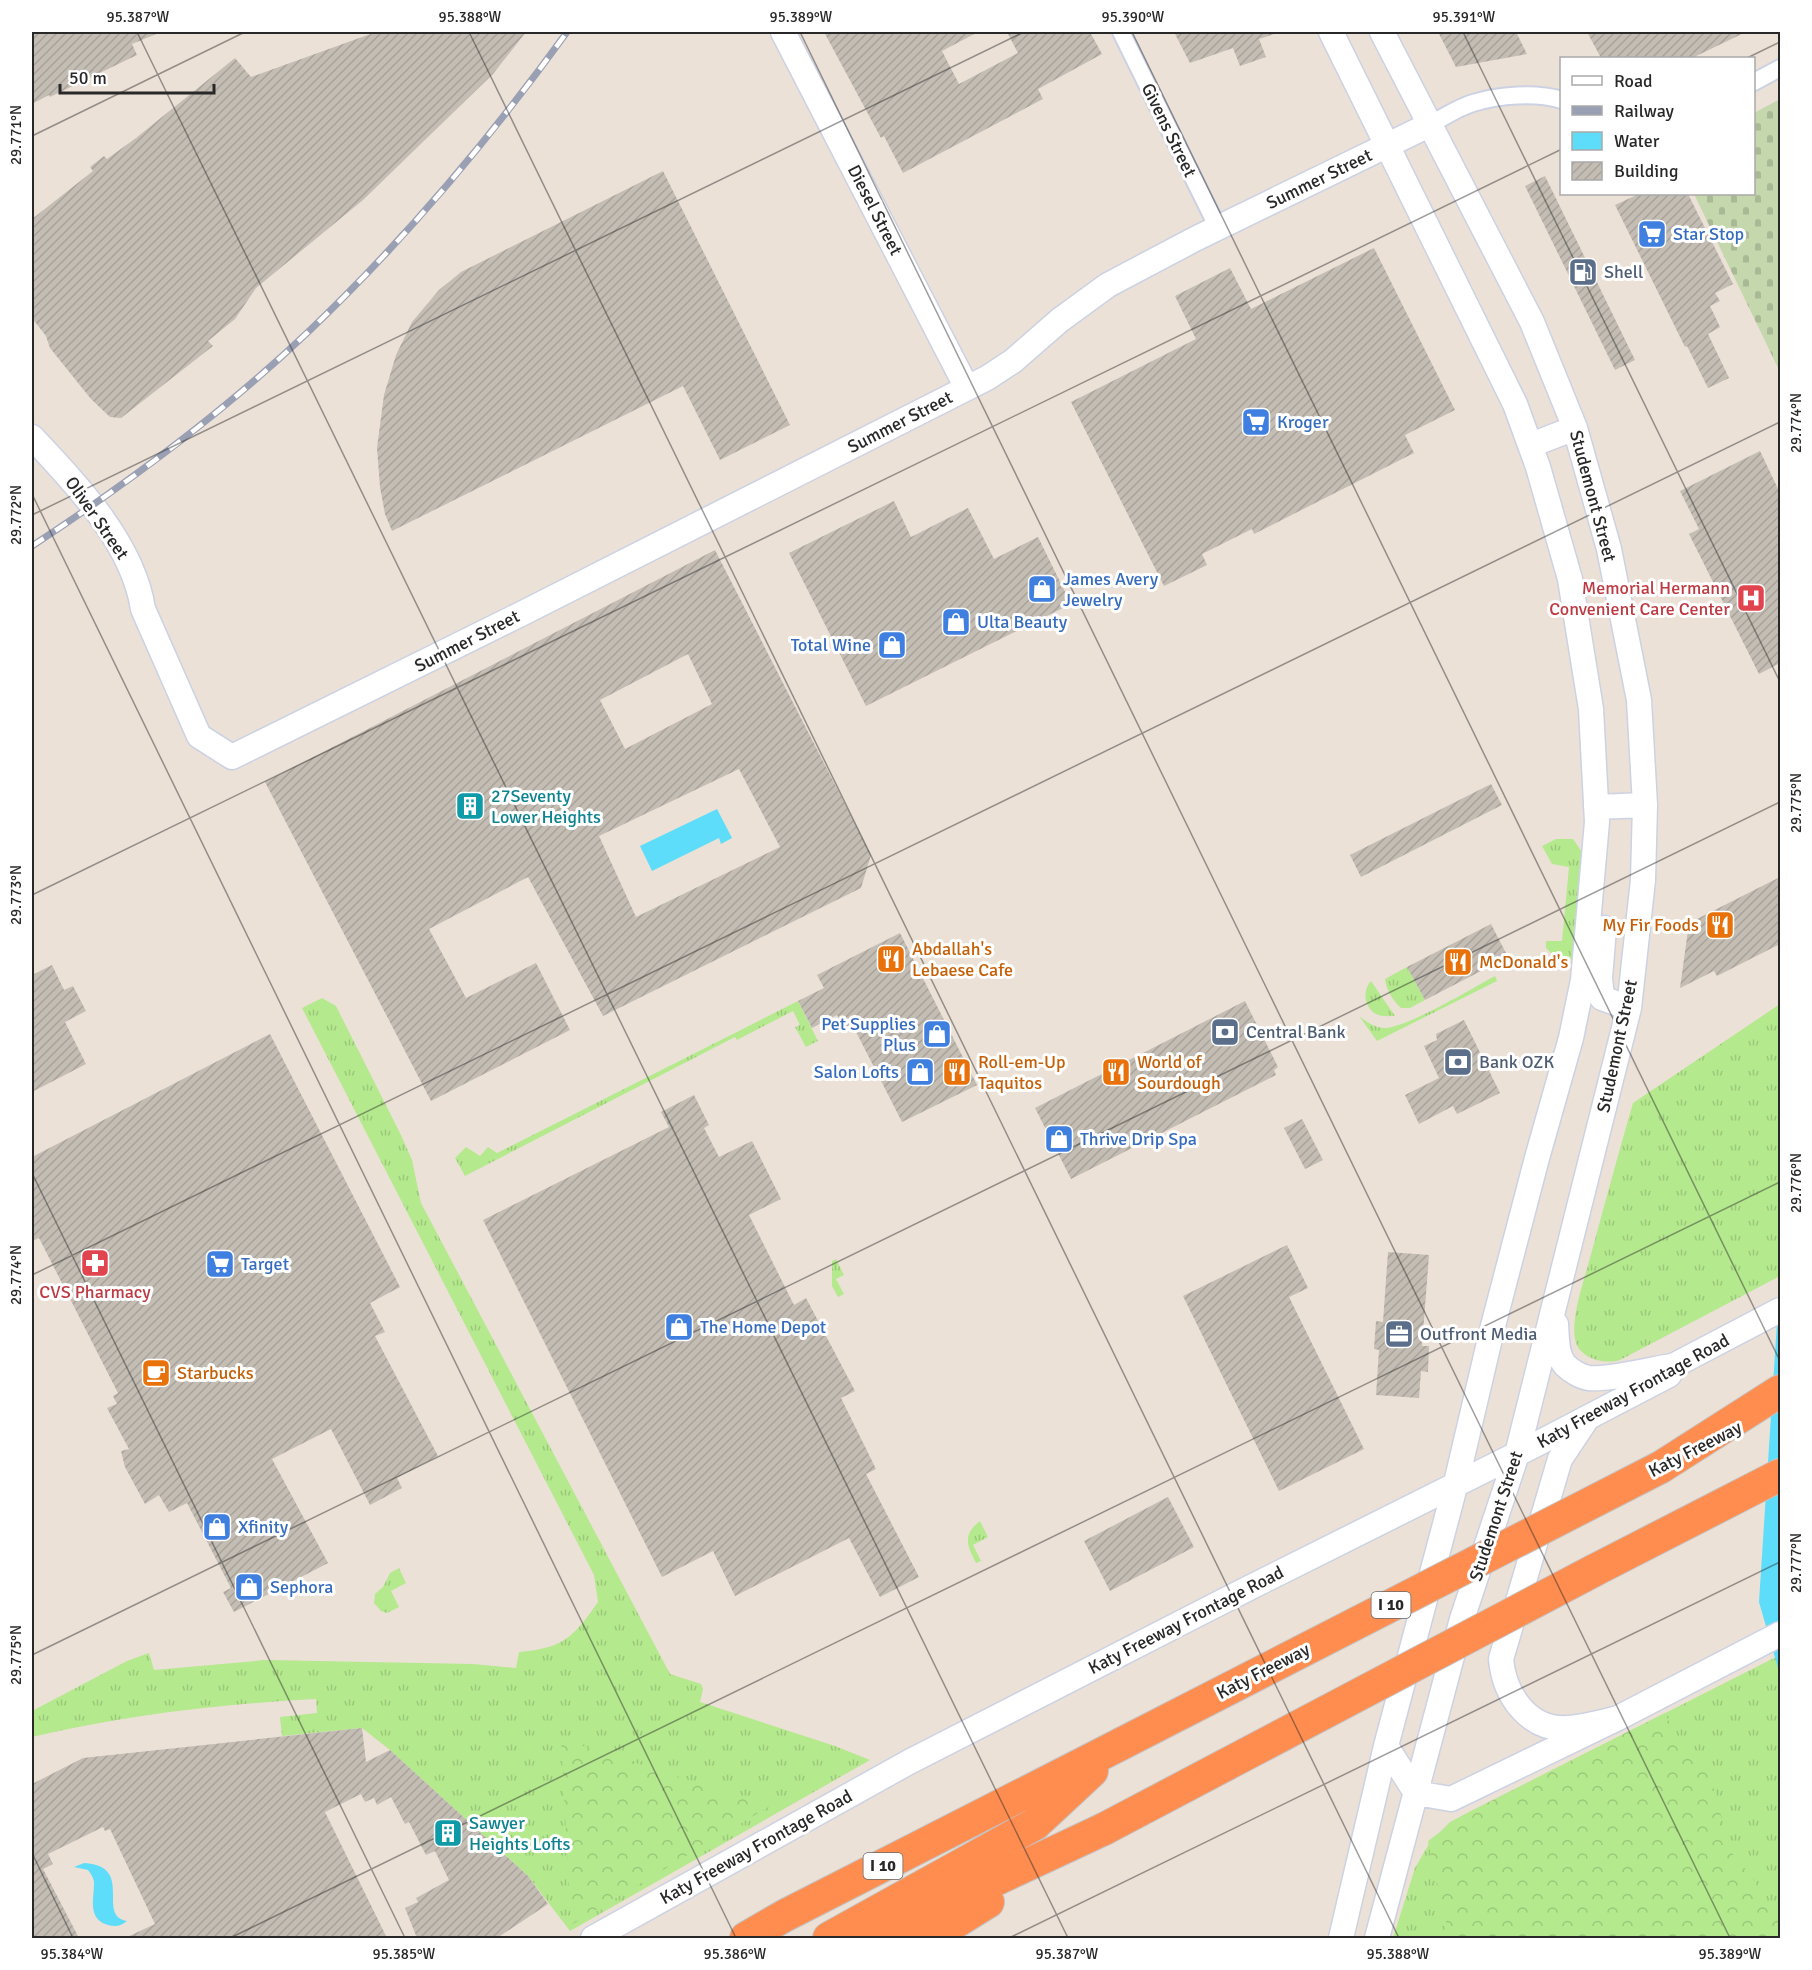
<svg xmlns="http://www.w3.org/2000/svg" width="1812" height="1970" viewBox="0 0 1812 1970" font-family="Signika,sans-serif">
  <defs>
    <pattern id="grass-tufts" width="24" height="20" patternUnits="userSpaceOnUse" patternTransform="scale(1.5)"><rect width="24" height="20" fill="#b4e98d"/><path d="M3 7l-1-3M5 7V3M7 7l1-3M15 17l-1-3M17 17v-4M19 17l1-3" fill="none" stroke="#9bc87a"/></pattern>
    <pattern id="forest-crowns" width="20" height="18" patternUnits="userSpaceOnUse" patternTransform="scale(1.5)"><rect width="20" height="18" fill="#b4e98d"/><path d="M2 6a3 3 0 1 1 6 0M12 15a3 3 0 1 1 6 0" fill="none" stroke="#9bc87a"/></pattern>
    <pattern id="cemetery-stones" width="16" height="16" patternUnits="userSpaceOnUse" patternTransform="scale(1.5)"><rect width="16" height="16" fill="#c5d8ad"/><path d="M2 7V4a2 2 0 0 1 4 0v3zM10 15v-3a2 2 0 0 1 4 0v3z" fill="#a9b995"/></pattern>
    <pattern id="building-hatch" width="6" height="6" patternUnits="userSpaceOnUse" patternTransform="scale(1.5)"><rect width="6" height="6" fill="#c3bdb4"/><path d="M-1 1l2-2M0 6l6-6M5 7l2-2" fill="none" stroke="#a8a29b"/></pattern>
  </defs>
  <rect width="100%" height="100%" fill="#ece1d7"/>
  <path fill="url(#grass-tufts)" d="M1556,839h17l9,13 -3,64 -7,45 -15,-2 -11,-11v-7h16l7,-74 -17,-3 -10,-18z
    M1407,967l18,33 -15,8h-9c-9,-9 -14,-16 -16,-29z
    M1495,976l2,5 -120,60 -18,-25c8,6 16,12 26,12 23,-1 86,-39 110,-52z
    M1371,981l24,35c-6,0 -13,1 -19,-2 -12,-7 -14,-24 -5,-33z
    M322,998l14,8 65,129 11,25 9,43 249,471 31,10 2,5 -3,13 135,44 35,14 -300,171 -42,-55 -138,-126 -28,-22 -80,8 -2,-19 37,-4 -1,-14c-96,5 -191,16 -284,38v-26l95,-50 22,-8 5,17 112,-10 207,4 43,4 3,-16c44,-4 54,-14 79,-50l-4,-27 -292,-567z
    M798,1001l20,40 -12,6 -11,-20 5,-2 -7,-14 -56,29 -2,-3 -270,139 -10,-18 11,-11 14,9 8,-9 9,6z
    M1780,1004v272l-160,84c-16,5 -42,-2 -45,-21 -4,-23 9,-58 15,-81 14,-52 28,-103 43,-155z
    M836,1259l8,16 -8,4 8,15 -6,3 -6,-11v-25z
    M980,1521l8,16 -15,8 8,16 -5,2c-9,-17 -14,-28 4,-42z
    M399,1568l7,15 -15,8 8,16 -12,6 -6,-2 -7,-8 1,-9 8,-7 7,-14z
    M1780,1655v283h-387l22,-70 15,-26 20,-20z"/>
  <path fill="url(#forest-crowns)" d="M1665,1713l17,35 21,5 9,14 -1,12 11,40 -5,10 15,24 20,24 17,30 11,9v22h-338l9,-34 -11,-4 -12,-59 35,-26z
    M561,1739l209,67 -199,119z"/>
  <path fill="url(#cemetery-stones)" d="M1780,99v273l-86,-178h60v-81z"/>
  <path fill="#5eddfa" d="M717,809l15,29 -11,6 -2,-6 -67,33 -12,-25z
    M1780,1276v399l-21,-73z
    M84,1863c52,3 11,53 43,58 -6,5 -11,6 -19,4 -21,-6 -14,-26 -14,-42 0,-5 -3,-9 -6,-13l-14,-3z"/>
  <path fill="url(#building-hatch)" fill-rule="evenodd" d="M32,32h129l-29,12 5,11 -87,42 -1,-2 -17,9z
    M376,32h150l-33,42 -130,126 -107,88 -21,31 -27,22 5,5 -92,72 -11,-1 -19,-18 -41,-51 -4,-12 -14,-18v-99l61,-48 -3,-4 14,-11 3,3 29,-21 99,-80 16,19z
    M824,32h154l-36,19 17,33 59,-31 -11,-21h83l12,22 -64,35 5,10 -140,74 -19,-37 -3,2z
    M1174,32h100v2l-15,5 7,18 -26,9 -7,-18 -43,15z
    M1438,32h78l11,22 -71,13z
    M1587,32h159l-54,26h-91z
    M663,171l127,254 -70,35 -37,-74 -291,145 -7,-17 -5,-27 -3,-39 7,-53 12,-40 16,-33 27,-32 22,-18z
    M1545,176l90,184 -20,10 -90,-184z
    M1639,194h49l45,90 -18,9 5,8 -10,5 10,21 -12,7 21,44 -21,10 -21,-42 -2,1 -70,-142z
    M1374,248l81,162 -50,25 9,18 -160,81 -2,-5 -50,25 5,11 -43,21 -93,-184 125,-63 -21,-43 55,-28 21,41z
    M1760,451l20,42v170l-21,11 -70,-140 10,-5 -19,-38z
    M894,501l17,36 57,-29 26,51 44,-22 33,67 -205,102 -77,-153z
    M715,550l156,305 -10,33 -258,128 -75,-139 -99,52 37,69 70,-35 34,67 -139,71 -166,-319zM688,654l24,50 -87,45 -25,-49zM739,769l41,78 -144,70 -37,-81z
    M1491,784l11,21 -141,72 -11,-22z
    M1780,877v67l-63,32 -3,-5 -34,17 9,-65z
    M1491,924l17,33 -83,43 -18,-33z
    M900,933l77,152 -75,37 -50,-98 -8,4 -7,-13 -25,13 -14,-27 26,-13 -7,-13z
    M52,965l12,25 9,-4 13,25 -21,11 21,42 -54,28v-117z
    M1245,1001l33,66 -4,3 2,5 -205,104 -36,-71z
    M1464,1020l36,73 -43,21 -4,-8 -34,18 -14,-29 34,-17 -15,-32 13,-6 -1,-6z
    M270,1034l130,253 -30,16 15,29 -10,4 63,120 -41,22 5,10 -32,17 -39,-76 -59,30 56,104 -94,49 -11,-20 8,-4 -44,-85 -18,9 -10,-17 -14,9 -20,-37 -4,-16 8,-2 -22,-41 10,-4 -4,-8 5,-3 -79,-155 -7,3v-84z
    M694,1095l15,30 -5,3 15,29 33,-16 29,58 -32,16 45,90 12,-7 49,93 -14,7 35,71 -10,5 53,103 -39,20 -31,-59 -114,58 -22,-45 -51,26 -179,-357 186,-93 -8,-15z
    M1302,1119l21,41 -18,9 -21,-41z
    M1287,1245l21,43 -19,9 75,152 -85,42 -96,-195z
    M1388,1252l41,3 -7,91h7l-1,26 -7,-1 -2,27 -43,-3 3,-45 -5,-1 2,-28 7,1z
    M1168,1497l26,50 -84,44 -26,-50z
    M362,1728l4,34 24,-12 138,126 20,28 -51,34h-80l-12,-30 13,-6 -2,-4 33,-18 -14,-29 -9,4 -17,-33 -4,2 -14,-27 -14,8 -3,-7 -9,4 -4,-8 -36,18 62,126h-262l30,-14 -45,-95 -5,2 -2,-4 -55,27 5,10 -10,5 36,69h-47v-154l51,-26z"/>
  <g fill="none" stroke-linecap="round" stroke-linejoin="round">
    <g stroke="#ccd2e3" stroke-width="20">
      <path id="street" d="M1121,32l97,196
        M1754,82l26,-14
        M1431,124c13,-7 28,-17 42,-21 26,-8 62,-11 89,-3"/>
    </g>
    <g stroke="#ccd2e3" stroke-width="27">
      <path id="secondary" d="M783,32l184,356
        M1331,32l184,372 23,63 32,112 21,130 6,113 -14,158 -12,58 -34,120 -44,168 -37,157 -70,263 -45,192
        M32,437c44,47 101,106 111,172l56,127 33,21 289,-143 466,-236 26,-17 47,-41 48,-35 87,-46 236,-115
        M1531,445l44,-17
        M1596,807l49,-2
        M1604,928l-4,50 2,20 27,10
        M1556,1324c1,13 0,30 9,41 6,6 16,12 24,13 20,2 62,-9 83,-12
        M1586,1420l-26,39 -59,200c3,35 27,72 67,69 16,-1 34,-6 50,-10
        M1386,1746l30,47
        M1416,1793l35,6 167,-81 162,-84
        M593,1938l316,-176 338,-173 288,-144 134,-70 6,-10 105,-55
        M1377,1938l85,-319 55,-165 112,-446 14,-128 2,-75 -6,-105 -30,-151 -34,-121 -43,-106 -150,-290"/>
    </g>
    <g stroke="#c3c3c3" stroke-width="34">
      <path id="highway" d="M1661,1467l119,-76
        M1595,1570l185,-95
        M746,1938l38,-22 337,-172
        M829,1938l206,-114 57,-53
        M871,1938l233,-109
        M930,1938l58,-36"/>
    </g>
    <use href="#street" stroke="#fff" stroke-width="16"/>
    <use href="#secondary" stroke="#fff" stroke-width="24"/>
    <use href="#highway" stroke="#ff8d4f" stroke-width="32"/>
    <g stroke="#9aa0b4" stroke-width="7">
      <path id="rail" d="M32,546c96,-63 191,-133 275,-213 97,-92 182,-193 260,-301"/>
    </g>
    <use href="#rail" stroke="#fff" stroke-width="4.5" stroke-dasharray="14" stroke-linecap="butt"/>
    <g stroke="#c3c3c3" stroke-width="34" stroke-linecap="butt">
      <path id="highway-bridge" d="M1121,1744l540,-277
        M1104,1829l491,-259"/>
    </g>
    <use href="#highway-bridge" stroke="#ff8d4f" stroke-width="32"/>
  </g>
  <path fill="none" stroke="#282828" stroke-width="1.5" stroke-opacity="0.45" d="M137,32l931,1906M469,32l930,1906M800,32l930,1906M1132,32l648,1329M1463,32l317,650M1747,58l33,-16M32,136l213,-104M32,494l704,1444M32,515l992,-483M32,895l1530,-746M32,1173l373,765M32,1275l1748,-853M32,1655l1748,-853M32,1853l41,85M230,1938l1550,-756M1009,1938l771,-376"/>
  <defs>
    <g id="supermarket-square" transform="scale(1.5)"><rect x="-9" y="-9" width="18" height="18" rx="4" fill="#3f7fe0" stroke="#fff"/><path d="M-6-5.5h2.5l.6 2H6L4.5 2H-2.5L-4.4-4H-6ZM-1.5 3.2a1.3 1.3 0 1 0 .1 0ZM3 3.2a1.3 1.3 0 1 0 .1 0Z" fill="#fff"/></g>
    <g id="fuel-square" transform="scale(1.5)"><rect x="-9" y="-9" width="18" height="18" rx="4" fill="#5c6f8a" stroke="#fff"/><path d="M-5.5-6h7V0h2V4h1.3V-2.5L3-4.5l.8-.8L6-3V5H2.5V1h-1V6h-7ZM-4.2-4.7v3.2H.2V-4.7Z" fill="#fff"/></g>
    <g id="shop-square" transform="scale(1.5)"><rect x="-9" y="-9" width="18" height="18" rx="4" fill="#3f7fe0" stroke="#fff"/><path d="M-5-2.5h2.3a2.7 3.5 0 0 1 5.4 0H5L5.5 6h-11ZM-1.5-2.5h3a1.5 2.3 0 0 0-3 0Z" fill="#fff"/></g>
    <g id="hospital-square" transform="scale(1.5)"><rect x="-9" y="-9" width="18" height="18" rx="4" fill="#e0444e" stroke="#fff"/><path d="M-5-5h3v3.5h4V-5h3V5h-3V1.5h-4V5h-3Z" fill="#fff"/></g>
    <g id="building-square" transform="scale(1.5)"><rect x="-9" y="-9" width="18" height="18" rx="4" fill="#0f9aa8" stroke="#fff"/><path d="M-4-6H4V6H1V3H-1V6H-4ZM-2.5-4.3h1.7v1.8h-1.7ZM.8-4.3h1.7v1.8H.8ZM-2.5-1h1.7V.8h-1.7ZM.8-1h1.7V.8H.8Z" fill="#fff"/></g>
    <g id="restaurant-square" transform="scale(1.5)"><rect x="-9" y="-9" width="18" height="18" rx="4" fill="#e8710a" stroke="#fff"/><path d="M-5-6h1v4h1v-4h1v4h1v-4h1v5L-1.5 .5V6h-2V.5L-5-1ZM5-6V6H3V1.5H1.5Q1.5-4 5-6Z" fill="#fff"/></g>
    <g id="bank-square" transform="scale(1.5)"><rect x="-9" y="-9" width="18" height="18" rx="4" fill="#5c6f8a" stroke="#fff"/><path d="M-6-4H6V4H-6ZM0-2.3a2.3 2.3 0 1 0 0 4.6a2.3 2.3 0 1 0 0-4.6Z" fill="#fff"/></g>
    <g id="pharmacy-square" transform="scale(1.5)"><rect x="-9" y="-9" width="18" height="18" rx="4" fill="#e0444e" stroke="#fff"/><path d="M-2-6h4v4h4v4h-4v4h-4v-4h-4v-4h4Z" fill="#fff"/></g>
    <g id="office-square" transform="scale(1.5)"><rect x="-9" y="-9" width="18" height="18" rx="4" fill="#5c6f8a" stroke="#fff"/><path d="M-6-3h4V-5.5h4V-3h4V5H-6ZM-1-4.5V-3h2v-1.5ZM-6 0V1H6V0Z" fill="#fff"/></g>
    <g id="cafe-square" transform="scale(1.5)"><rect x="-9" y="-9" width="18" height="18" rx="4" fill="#e8710a" stroke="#fff"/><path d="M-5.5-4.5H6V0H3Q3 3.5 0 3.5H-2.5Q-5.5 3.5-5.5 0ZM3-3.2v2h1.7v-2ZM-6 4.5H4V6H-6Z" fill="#fff"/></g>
  </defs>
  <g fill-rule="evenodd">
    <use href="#supermarket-square" x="1652" y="234"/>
    <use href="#fuel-square" x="1583" y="272"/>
    <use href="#supermarket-square" x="1256" y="422"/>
    <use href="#shop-square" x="1042" y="589"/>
    <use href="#hospital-square" x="1751" y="598"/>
    <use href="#shop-square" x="956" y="622"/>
    <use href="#shop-square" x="892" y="645"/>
    <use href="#building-square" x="470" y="806"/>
    <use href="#restaurant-square" x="1720" y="925"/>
    <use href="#restaurant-square" x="891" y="959"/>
    <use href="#restaurant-square" x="1458" y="962"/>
    <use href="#bank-square" x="1225" y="1032"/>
    <use href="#shop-square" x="937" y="1034"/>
    <use href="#bank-square" x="1458" y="1062"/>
    <use href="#shop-square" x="920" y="1072"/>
    <use href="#restaurant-square" x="957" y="1072"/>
    <use href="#restaurant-square" x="1116" y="1072"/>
    <use href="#shop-square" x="1059" y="1139"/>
    <use href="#pharmacy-square" x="95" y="1263"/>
    <use href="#supermarket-square" x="220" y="1264"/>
    <use href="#shop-square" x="679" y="1327"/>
    <use href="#office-square" x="1399" y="1334"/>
    <use href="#cafe-square" x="156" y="1373"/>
    <use href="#shop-square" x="217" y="1527"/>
    <use href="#shop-square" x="249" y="1587"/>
    <use href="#building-square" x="448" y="1833"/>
  </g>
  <g text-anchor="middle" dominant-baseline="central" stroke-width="6" stroke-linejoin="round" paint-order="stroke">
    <g fill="#fff" stroke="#686868" stroke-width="1.5">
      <rect x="1371.5" y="1592" width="39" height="26" rx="4.5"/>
      <rect x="863.5" y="1853" width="39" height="26" rx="4.5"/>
    </g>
    <g font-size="16" font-weight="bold" fill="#282828">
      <text x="1391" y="1605">I 10</text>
      <text x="883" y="1866">I 10</text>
    </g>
    <g font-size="18" fill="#282828" stroke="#fff">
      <text transform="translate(1169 130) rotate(64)">Givens Street</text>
      <text transform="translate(1319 179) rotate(-26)">Summer Street</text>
      <text transform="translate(875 210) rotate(63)">Diesel Street</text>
      <text transform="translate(900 422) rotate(-27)">Summer Street</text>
      <text transform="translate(1593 496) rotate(75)">Studemont Street</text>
      <text transform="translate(97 518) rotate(55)">Oliver Street</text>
      <text transform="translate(467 641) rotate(-27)">Summer Street</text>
      <text transform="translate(1617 1046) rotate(-78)">Studemont Street</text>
      <text transform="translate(1633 1391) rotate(-29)">Katy Freeway Frontage Road</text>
      <text transform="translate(1695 1449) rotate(-27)">Katy Freeway</text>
      <text transform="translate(1496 1516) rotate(-72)">Studemont Street</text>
      <text transform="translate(1186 1620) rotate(-27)">Katy Freeway Frontage Road</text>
      <text transform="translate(1263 1671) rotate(-27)">Katy Freeway</text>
      <text transform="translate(756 1847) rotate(-29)">Katy Freeway Frontage Road</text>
    </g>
    <g font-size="18" fill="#366cbe" stroke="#fff" text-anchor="start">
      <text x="1673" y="234">Star Stop</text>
      <text x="1277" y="422">Kroger</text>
      <text x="1063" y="579">James Avery<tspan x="1063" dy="21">Jewelry</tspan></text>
      <text x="977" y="622">Ulta Beauty</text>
      <text x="871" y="645" text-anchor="end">Total Wine</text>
      <text x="916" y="1024" text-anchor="end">Pet Supplies<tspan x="916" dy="21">Plus</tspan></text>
      <text x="899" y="1072" text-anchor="end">Salon Lofts</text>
      <text x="1080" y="1139">Thrive Drip Spa</text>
      <text x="241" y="1264">Target</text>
      <text x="700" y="1327">The Home Depot</text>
      <text x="238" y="1527">Xfinity</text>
      <text x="270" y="1587">Sephora</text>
    </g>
    <g font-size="18" fill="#4e5e75" stroke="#fff" text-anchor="start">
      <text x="1604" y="272">Shell</text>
      <text x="1246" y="1032">Central Bank</text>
      <text x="1479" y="1062">Bank OZK</text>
      <text x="1420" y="1334">Outfront Media</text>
    </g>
    <g font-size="18" fill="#be3a42" stroke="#fff" text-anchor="end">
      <text x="1730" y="588">Memorial Hermann<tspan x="1730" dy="21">Convenient Care Center</tspan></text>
      <text x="95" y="1292" text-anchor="middle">CVS Pharmacy</text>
    </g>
    <g font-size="18" fill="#0d838f" stroke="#fff" text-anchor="start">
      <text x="491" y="796">27Seventy<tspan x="491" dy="21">Lower Heights</tspan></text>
      <text x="469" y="1823">Sawyer<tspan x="469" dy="21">Heights Lofts</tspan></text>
    </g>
    <g font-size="18" fill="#c56008" stroke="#fff" text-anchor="start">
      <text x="1699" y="925" text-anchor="end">My Fir Foods</text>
      <text x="912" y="949">Abdallah's<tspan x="912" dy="21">Lebaese Cafe</tspan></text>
      <text x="1479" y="962">McDonald's</text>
      <text x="978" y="1062">Roll-em-Up<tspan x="978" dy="21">Taquitos</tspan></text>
      <text x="1137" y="1062">World of<tspan x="1137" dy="21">Sourdough</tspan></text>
      <text x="177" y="1373">Starbucks</text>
    </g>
  </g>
  <rect width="1812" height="1970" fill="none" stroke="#ffffff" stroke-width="66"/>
  <rect x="1560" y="57" width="195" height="138" fill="#ffffff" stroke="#a9a9a9" stroke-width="1.5"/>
  <rect x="1572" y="76" width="30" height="9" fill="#ffffff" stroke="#a9a9a9" stroke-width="1.5"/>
  <text x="1614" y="87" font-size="18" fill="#282828">Road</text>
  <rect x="1572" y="106" width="30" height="9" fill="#9aa0b4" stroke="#a9a9a9" stroke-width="1.5"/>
  <text x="1614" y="117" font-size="18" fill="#282828">Railway</text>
  <rect x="1572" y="132" width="30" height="18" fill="#5eddfa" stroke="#a9a9a9" stroke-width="1.5"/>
  <text x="1614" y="147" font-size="18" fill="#282828">Water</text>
  <rect x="1572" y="162" width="30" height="18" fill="url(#building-hatch)" stroke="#a9a9a9" stroke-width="1.5"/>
  <text x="1614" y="177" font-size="18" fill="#282828">Building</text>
  <path d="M60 84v9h154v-9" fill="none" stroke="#282828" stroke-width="3"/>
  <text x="69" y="84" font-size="18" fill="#282828" stroke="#ffffff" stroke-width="4.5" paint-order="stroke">50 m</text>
  <rect x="33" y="33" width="1746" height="1904" fill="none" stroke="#282828" stroke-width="2"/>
  <g font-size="15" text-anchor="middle" fill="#282828">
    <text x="138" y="22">95.387°W</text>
    <text x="470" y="22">95.388°W</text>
    <text x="801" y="22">95.389°W</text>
    <text x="1133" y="22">95.390°W</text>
    <text x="1464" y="22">95.391°W</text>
    <text transform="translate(16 135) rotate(-90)" y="5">29.771°N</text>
    <text transform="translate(1796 423) rotate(-90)" y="5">29.774°N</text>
    <text transform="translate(16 515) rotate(-90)" y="5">29.772°N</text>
    <text transform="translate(1796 803) rotate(-90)" y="5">29.775°N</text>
    <text transform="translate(16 895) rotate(-90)" y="5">29.773°N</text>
    <text transform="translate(1796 1183) rotate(-90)" y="5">29.776°N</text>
    <text transform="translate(16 1275) rotate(-90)" y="5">29.774°N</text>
    <text transform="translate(1796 1563) rotate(-90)" y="5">29.777°N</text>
    <text transform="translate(16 1655) rotate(-90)" y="5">29.775°N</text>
    <text x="72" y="1959">95.384°W</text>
    <text x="404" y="1959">95.385°W</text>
    <text x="735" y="1959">95.386°W</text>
    <text x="1067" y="1959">95.387°W</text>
    <text x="1398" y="1959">95.388°W</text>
    <text x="1730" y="1959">95.389°W</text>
  </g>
</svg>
